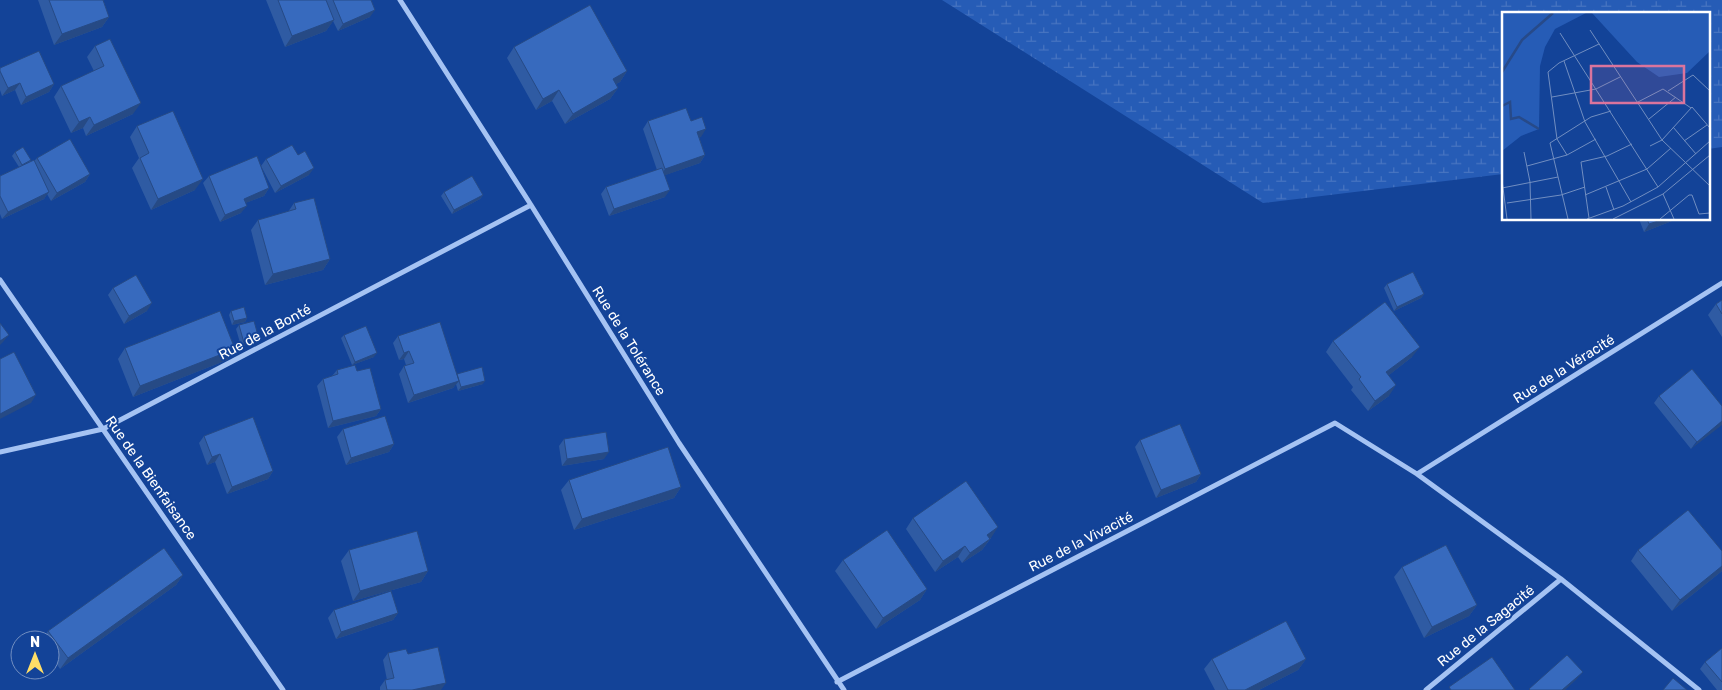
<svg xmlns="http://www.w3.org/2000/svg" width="1722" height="690" viewBox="0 0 1722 690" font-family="Rubik,sans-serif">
  <defs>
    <pattern id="wetland-marsh" width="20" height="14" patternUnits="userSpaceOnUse" patternTransform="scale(1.25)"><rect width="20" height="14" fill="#265cb6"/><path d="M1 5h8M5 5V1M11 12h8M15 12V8" fill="none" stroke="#4774c1"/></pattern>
  </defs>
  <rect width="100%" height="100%" fill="#134398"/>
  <path fill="url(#wetland-marsh)" d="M942,0h780v147l-14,2v-135h-205v160l-240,29z"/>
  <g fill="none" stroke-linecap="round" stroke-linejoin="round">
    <path stroke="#a5c3f3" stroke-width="5" d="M400,0l131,205 148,238 165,247
      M0,280l283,410
      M0,452l103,-23 428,-224
      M1417,474l305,-191
      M837,682l498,-259 82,51 144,105 138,111
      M1426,690l135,-111"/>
  </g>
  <path fill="#2f5ba3" d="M38,0h65l6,17 -7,10 -48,18z
    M266,0h105l-1,17 -32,14 -5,-10 -7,10 -41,16z
    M95,46l38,68 -47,22 -3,-8 -12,5 -17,-36 7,-11 33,-15 -7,-14z
    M514,47l113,24 -7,11 -4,2 2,4 -8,11 -45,25 -13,-23 -16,9 -29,-52z
    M0,68l54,16 -5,8 -28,13 -6,-15 -13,6 -2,-6z
    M648,121h43l10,16h-2l6,18 -5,8 -35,12v22l-56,19 -8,-22 5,-7 51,-17 -14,-41z
    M137,126l58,64 -44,20 -19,-42 7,-10 -9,-21z
    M15,152l15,9h4l3,-3 53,16 -5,8 -34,19 -4,-7 -3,5 -42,20 -2,-5v-38l19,-9 -7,-11z
    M298,155l11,20 -34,18 -14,-27 5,-7z
    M209,176l60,12 -5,8 -19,7 -4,10 -21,9 -17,-39z
    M444,192l39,3 -3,4 -28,15 -11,-18z
    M294,203l36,56 -7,11 -58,15 -14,-55 7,-10 30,-8z
    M1639,219h35l-2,2 -28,11z
    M1387,284l37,10 -3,4 -27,13 -10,-23z
    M113,288l34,23 -23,13 -16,-29z
    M1722,300v37l-14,-22 8,-11z
    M231,311l16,7 -2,4 -13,3 -3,-10z
    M239,325l17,18 -15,3 -5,-17z
    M344,335l30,22 -22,8 -11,-27z
    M398,336l59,39v-1l26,10 -25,7 -2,-7 -3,4 -45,15 -9,-29 5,-8 2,-1 -2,-6 -5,1 -6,-17z
    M1333,341l79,16 -23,18v21l-21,15 -17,-21 2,-3 -27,-35z
    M125,348l110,1 -8,11 -94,37 -15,-38z
    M337,370l20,1 24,38 -5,7 -48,12 -11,-42 6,-7 9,-3z
    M1659,396l63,10 -31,43 -37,-46z
    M343,429l51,15 -5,8 -43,13 -9,-28z
    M204,436l69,35 -5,8 -41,15 -12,-32 -8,3 -8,-22z
    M564,439l40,20 -42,7 -3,-20z
    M1140,440l61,34 -5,8 -40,16 -21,-51z
    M569,480l112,7 -7,11 -100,32 -13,-40z
    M913,518l78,20 -9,12 -20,13 -4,-6 -23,15 -29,-43z
    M349,550l79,21 -7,11 -68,19 -12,-40z
    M1638,550l84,21 -50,40 -41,-50z
    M843,560l84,29 -7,11 -44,29 -41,-58z
    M1402,567l75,38 -8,11 -45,22 -30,-61z
    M183,575l-7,10 -116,84 -10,-15v-14h-8l6,-9z
    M334,610l64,3 -5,7 -57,19 -8,-21z
    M1722,648v42h-5l-17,-21 5,-7z
    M388,653l20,1 33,36h-61v-3l5,-7h2l-4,-20z
    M1212,659h94l-8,11 -39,20h-44l-11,-21z"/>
  <path fill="#264a85" d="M375,10l-5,7 -32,14 5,-7z
    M109,17l-7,10 -48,18 8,-11z
    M334,20l-8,11 -41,16 7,-11z
    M627,71l-7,11 -15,8 8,-11z
    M20,83l-5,7 -13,6 6,-8z
    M54,84l-5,8 -28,13 5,-8z
    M618,88l-8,11 -45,25 8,-10z
    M559,90l-7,11 -16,9 7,-11z
    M141,103l-8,11 -47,22 8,-11z
    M90,117l-7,11 -12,5 8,-11z
    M706,129l-5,8 -9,3 5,-8z
    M705,155l-5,8 -40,14 5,-8z
    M314,168l-5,7 -34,18 6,-7z
    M90,174l-5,8 -34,19 6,-8z
    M203,179l-8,11 -44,20 7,-11z
    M269,188l-5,8 -26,10 6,-7z
    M670,190l-5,7 -56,19 5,-7z
    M49,192l-5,7 -42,20 6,-7z
    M483,195l-3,4 -28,15 2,-4z
    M247,206l-6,7 -21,9 5,-7z
    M1664,219h10l-2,2 -28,11 5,-8z
    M330,259l-7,11 -58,15 8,-11z
    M1424,294l-3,4 -27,13 3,-4z
    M152,303l-5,8 -23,13 5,-8z
    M247,318l-2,4 -13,3 2,-4z
    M9,335l-6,7 -3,3v-4z
    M259,339l-3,4 -15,3 3,-3z
    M1420,347l-8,10 -33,26 7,-11z
    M235,349l-8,11 -94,37 7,-11z
    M409,351l-5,8 -5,1 5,-7z
    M377,353l-3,4 -22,8 3,-3z
    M459,381l-6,7 -45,15 6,-8z
    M485,381l-2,3 -25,7 3,-4z
    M1396,385l-7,11 -21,15 7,-10z
    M36,395l-5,8 -31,16v-5z
    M381,409l-5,7 -48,12 5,-7z
    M1722,421v4l-31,24 6,-7z
    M394,444l-5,8 -43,13 5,-7z
    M609,452l-5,7 -42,7 5,-7z
    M220,454l-5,8 -8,3 5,-8z
    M273,471l-5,8 -41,15 5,-7z
    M1201,474l-5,8 -40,16 5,-8z
    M681,487l-7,11 -100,32 8,-11z
    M998,527l-7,11 -12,8 8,-11z
    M990,539l-8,11 -20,13 8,-10z
    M965,546l-7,11 -23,15 8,-11z
    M1722,566v5l-50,40 8,-11z
    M428,571l-7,11 -68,19 7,-10z
    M183,575l-7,10 -116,84 8,-11z
    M927,589l-7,11 -44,29 7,-11z
    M1477,605l-8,11 -45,22 8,-11z
    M398,613l-5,7 -57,19 5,-7z
    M1306,659l-8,11 -39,20h-14z
    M1583,672l-6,7 -12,11h-3z
    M446,683l-5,7h-29z"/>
  <path fill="#376abe" stroke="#264a85" d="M49,0h54l6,17 -47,17z
    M278,0h48l8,20 -42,16z
    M333,0h38l4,10 -32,14z
    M590,5l37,66 -14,8 5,9 -45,26 -14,-24 -16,9 -29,-52z
    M110,39l31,64 -47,22 -4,-8 -11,5 -18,-36 43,-20 -9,-20z
    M39,51l15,33 -28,13 -6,-14 -12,5 -8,-17v-3z
    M686,108l5,13 11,-4 4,12 -9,3 8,23 -40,14 -17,-48z
    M173,111l30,68 -45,20 -18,-41 9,-5 -12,-27z
    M70,139l20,35 -33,19 -20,-35z
    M292,145l6,10 7,-4 9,17 -33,18 -15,-27z
    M23,147l8,13 -9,5 -7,-13z
    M257,156l12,32 -25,11 3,7 -22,9 -16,-39z
    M34,160l15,32 -41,20 -8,-16v-20z
    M662,168l8,22 -56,19 -8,-22z
    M472,176l11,19 -29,15 -10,-18z
    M314,198l16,61 -57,15 -15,-54 38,-11 -2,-6z
    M1647,219h17l-15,5z
    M1413,272l11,22 -27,13 -10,-23z
    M136,275l16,28 -23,13 -16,-28z
    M1722,300v14l-6,-10z
    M1385,302l35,45 -34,25 10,13 -21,16 -16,-22 2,-2 -28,-36z
    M244,307l3,11 -13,3 -3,-10z
    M220,311l15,38 -95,37 -15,-38z
    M254,321l5,18 -15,4 -5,-18z
    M440,322l19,59 -45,14 -10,-29 10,-3 -5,-12 -5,2 -6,-17z
    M0,323l9,12 -9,6z
    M366,326l11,27 -22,9 -11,-27z
    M14,352l22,43 -36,19v-55z
    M355,365l2,6 13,-3 11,41 -48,12 -10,-42 15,-5 -1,-4z
    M482,367l3,14 -24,6 -4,-13z
    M1692,369l30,37v15l-25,21 -38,-46z
    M385,416l9,28 -43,14 -8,-29z
    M253,417l20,54 -41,16 -12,-33 -8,3 -8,-21z
    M1180,424l21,50 -40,16 -21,-50z
    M606,432l3,20 -42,7 -3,-20z
    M668,447l13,40 -99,32 -13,-39z
    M966,481l32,46 -11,8 3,4 -20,14 -5,-7 -22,15 -30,-43z
    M1688,510l34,41v15l-42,34 -42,-50z
    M887,530l40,59 -44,29 -40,-58z
    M417,531l11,40 -68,20 -11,-41z
    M1446,545l31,60 -45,22 -30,-60z
    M164,548l19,27 -115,83 -20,-27z
    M391,591l7,22 -57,19 -7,-22z
    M1286,621l20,38 -61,31h-17l-16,-31z
    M438,647l8,36 -34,7h-25l-2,-10 9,-2 -6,-25 18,-4 2,5z
    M1722,648v34l-17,-20z
    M1567,655l16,17 -21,18h-32l-1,-1z
    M1492,657l23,33h-64l-2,-3z
    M1673,678l14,12h-24z"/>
  <g text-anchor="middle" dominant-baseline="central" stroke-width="4" stroke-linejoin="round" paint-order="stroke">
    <g font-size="14" fill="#fff" stroke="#134398">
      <text transform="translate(265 332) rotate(-28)">Rue de la Bonté</text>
      <text transform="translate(629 341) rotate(58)">Rue de la Tolérance</text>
      <text transform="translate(1564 369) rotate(-32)">Rue de la Véracité</text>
      <text transform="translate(151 478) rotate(55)">Rue de la Bienfaisance</text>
      <text transform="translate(1081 542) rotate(-27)">Rue de la Vivacité</text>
      <text transform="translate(1486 626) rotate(-39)">Rue de la Sagacité</text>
    </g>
  </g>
  <g transform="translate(1502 12)">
    <rect width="208" height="208" fill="#134398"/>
    <path d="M0,1h84l-31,16 -10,18 -5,19 -1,63 -18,7 -19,15zM90,1h117v39l-22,21 -28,4 -22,-15z" fill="#265cb6"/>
    <path fill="none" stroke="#274a89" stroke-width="2.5" d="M0,60l20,-32 31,-27M0,94l8,-4 1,17 8,-2 20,12"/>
    <path fill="none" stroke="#718ec1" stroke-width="1" d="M88,18l72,110 48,46M58,21l98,154M62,49l21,61 46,80M166,79l25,-16 17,16M50,85l44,-8 24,-12M134,91l27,-14 28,19M147,107l27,-22M171,115l23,27M182,129l23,-16M148,134l12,-6 30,-33 18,21M22,140l6,30 1,37M65,143l-10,-16 -9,-67 11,-9 40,-19M25,154l40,-11 29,-16M0,168l5,39M104,175l8,23M0,176l56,-11M161,182l11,25M83,183l62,-26 24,-21M5,191l54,-8 24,-8M87,206l-8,-56 26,-6 25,-12M66,207l-18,-76 41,-26 20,-6M85,207l36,-13 35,-19 52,-46M111,207l50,-25 47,-39M158,207l29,-24h3l7,19 11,-1"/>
    <path fill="#da749d" fill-opacity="0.15" stroke="#da749d" stroke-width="2.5" d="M89,54h93v37h-93z"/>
    <rect width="208" height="208" fill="none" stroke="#fff" stroke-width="2.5"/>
  </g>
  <g transform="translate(35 655)"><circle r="24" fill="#134398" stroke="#718ec1"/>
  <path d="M0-4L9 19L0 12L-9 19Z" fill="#ffde67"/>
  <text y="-8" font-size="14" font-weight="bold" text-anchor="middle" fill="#ffffff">N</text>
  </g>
</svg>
